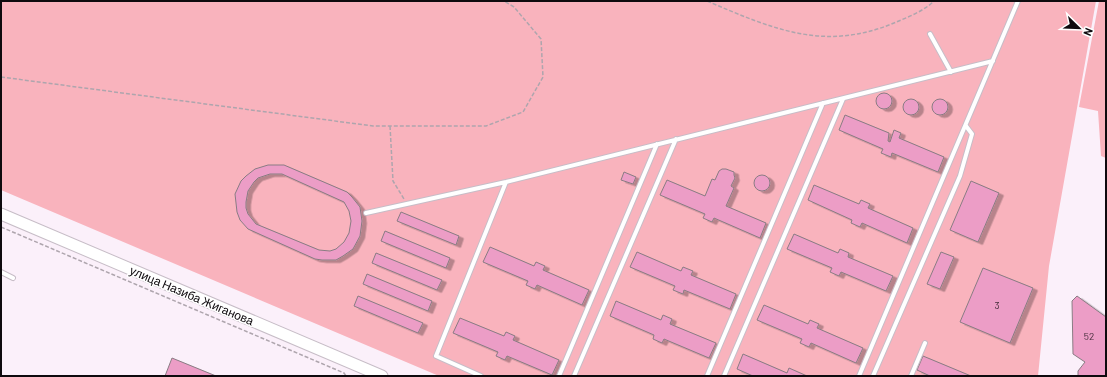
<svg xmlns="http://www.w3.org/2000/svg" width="1107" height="377" viewBox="0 0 1107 377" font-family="Barlow,sans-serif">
  <defs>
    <filter id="shadow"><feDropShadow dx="4.5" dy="2.5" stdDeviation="0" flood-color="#0004"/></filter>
  </defs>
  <rect width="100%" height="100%" fill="#fbf0fa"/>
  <path fill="#f9b3bd" d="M1,1h1095l-47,265 -11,110h-599l-438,-186z
    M1099,1h7v157l-5,-2 -3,-45 -19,-4z"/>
  <path fill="#ec9dc6" stroke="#897c83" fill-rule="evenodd" filter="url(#shadow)" d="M876 101a8 8 0 1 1 16 0a8 8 0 1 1-16 0Z
    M903 107a8 8 0 1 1 16 0a8 8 0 1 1-16 0Z
    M932 107a8 8 0 1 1 16 0a8 8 0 1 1-16 0Z
    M845,115l44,18 -1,8 2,1 4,-12 7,3 -2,5 45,19 -6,15 -46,-19 -1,4 -10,-4 2,-4 -44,-19z
    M268,165h16l63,27 5,5 8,10 2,14 -2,15 -7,13 -10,7 -7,4h-14l-7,-1 -67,-30 -8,-9 -3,-8 -2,-18 6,-13 5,-5 9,-7zM270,174h12l62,28 5,9 2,10 -2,12 -5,9 -8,7 -6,2 -11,-1 -63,-26 -8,-10 -2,-6v-6l2,-11 6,-9 4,-4z
    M722,169h4l8,3v3l1,3 -4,8 3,2 -8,18 40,17 -6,15 -46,-20 -2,4 -9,-4 2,-4 -45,-19 7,-15 38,16 7,-17 3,1 4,-9z
    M624,172l12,5 -3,7 -12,-4z
    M754 183a8 8 0 1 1 16 0a8 8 0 1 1-16 0Z
    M971,181l28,12 -21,49 -28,-12z
    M814,185l45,19 2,-4 9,4 -2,4 45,20 -6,15 -45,-20 -2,4 -9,-4 1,-3 -44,-20z
    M401,212l58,24 -3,9 -59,-24z
    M385,231l65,27 -4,10 -65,-27z
    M794,234l44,19 2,-4 9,4 -1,4 45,19 -7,15 -45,-19 -2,4 -9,-4 2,-4 -45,-19z
    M490,247l44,19 2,-4 9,4 -2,4 46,20 -7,15 -45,-20 -2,4 -9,-4 2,-4 -45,-19z
    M637,252l44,19 2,-4 10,4 -2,4 45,19 -6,15 -46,-19 -1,4 -10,-4 2,-4 -45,-19z
    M941,252l13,5 -14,32 -13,-5z
    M376,253l66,27 -5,10 -65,-27z
    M983,268l50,20 -23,55 -50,-21z
    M367,274l65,27 -4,10 -65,-27z
    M358,296l65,27 -5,10 -64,-27z
    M1077,296l29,21v59h-28v-5l7,-9 -12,-8 -1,-53z
    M616,301l45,19 2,-5 9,4 -2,5 46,19 -7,15 -45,-19 -2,4 -9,-4 1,-4 -44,-19z
    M764,305l44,19 2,-4 9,4 -2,4 46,20 -7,15 -45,-20 -2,4 -9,-4 2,-4 -45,-19z
    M460,318l44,18 2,-4 9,4 -2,4 46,20 -7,15 -45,-19 -2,4 -9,-4 2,-4 -45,-19z
    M743,354l44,19 2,-5 18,8h-54l-16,-7z
    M923,356l48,20h-41l-13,-6z
    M172,358l44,18h-51z"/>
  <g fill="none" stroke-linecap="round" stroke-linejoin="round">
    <g stroke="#c7bdc7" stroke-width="6">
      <path id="lane" d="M930,34l21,38
        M366,213l140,-31 487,-121
        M1,272l12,6
        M481,376l-45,-20 70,-174
        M559,376l98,-232
        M574,376l102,-237
        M707,376l116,-273
        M724,376l119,-277
        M859,376l159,-375
        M873,376l87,-200 12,-42 -6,-8
        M911,376l14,-33"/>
    </g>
    <g stroke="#c7bdc7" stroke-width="13">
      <path id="secondary" d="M1,214l381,162"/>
    </g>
    <path stroke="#aea5ad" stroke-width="1.5" stroke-dasharray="4 2" stroke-linecap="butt" d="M707,1c66,28 117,51 187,22 14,-6 30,-12 40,-22
      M1,77l372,49h113l37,-14 20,-35 -2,-38 -27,-32 -10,-6
      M390,126l3,55 11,18
      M1,227l343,146 2,3"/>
    <use href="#lane" stroke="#fff" stroke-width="4"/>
    <use href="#secondary" stroke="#fff" stroke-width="11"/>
  </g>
  <g text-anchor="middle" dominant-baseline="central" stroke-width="3" stroke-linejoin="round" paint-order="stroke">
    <g font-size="10" fill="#462f3c">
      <text x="997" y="305">3</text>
      <text x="1089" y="336">52</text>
    </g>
    <g font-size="12" fill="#0e0a0e" stroke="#fff">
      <text transform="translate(192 295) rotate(23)">улица Назиба Жиганова</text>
    </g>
  </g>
  <rect width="1107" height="377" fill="none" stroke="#0e0a0e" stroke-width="4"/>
  <g transform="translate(1079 28) rotate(113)" stroke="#ffffff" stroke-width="3" paint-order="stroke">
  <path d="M0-3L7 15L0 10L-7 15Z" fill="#0e0a0e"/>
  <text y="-6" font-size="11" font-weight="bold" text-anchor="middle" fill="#0e0a0e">N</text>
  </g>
</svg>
